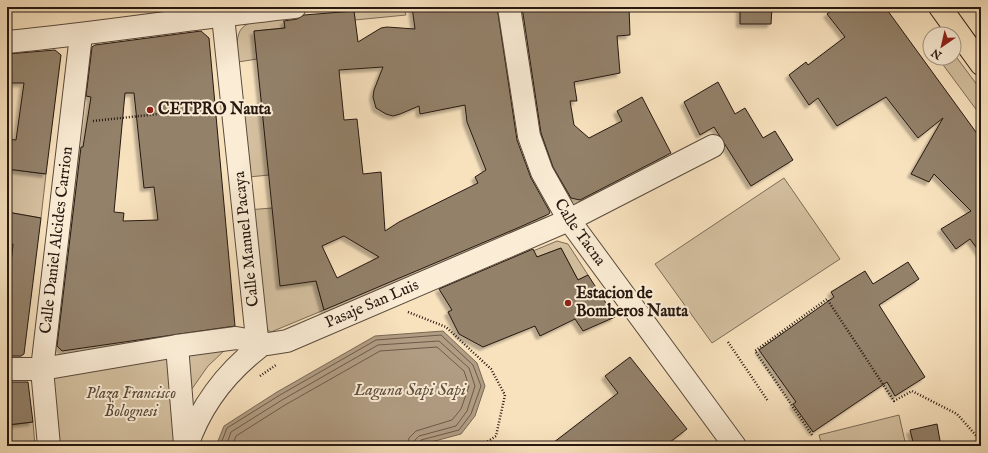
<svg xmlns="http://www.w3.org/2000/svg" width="988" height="453" viewBox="0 0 988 453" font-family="'IM FELL English',serif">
  <defs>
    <filter id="shadow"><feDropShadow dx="-3.5" dy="3.5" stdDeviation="1" flood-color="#0004"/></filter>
  </defs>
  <rect width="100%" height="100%" fill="#f8e2be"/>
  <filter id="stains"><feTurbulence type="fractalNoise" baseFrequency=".005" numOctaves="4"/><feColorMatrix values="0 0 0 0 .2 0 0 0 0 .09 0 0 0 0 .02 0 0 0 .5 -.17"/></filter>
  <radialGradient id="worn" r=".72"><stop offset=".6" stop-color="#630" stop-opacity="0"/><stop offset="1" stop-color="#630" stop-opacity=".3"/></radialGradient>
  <path fill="#d4c0a0" stroke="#7d6c58" d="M392,7h12l2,8 -51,5 -1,-9z
    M283,17l2,11 -31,3 3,28 -19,3c-5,-43 8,-39 45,-45z
    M954,54l27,36v26l-43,-58h16z
    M262,104l7,71 -20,2 -7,-71z
    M7,169l39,5 -5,44 -34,-6z
    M784,178l56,81 -128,84 -57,-79z
    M272,208l44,73 8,29 -53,22 -11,-7 -13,-115z
    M557,241l11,3 20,31 -10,5 -17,-32 -24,9 -4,-6z
    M227,348l-19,18 -19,27 -5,-42z
    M170,352l11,92 -15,2h-111l-10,-72z
    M899,415l7,31h-84l-3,-11z
    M33,422l2,24h-24l-1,-21z"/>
  <path fill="#b19d83" stroke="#796855" d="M443,331l34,32 8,23 -10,30 -14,18 -45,12h-200l8,-20 53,-34 98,-56z"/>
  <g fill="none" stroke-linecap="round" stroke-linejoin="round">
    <path stroke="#6c5a4a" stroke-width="1" d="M220,446l7,-18 53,-33 96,-55 65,-5 32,30 8,21 -10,28 -12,16 -38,10 -2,6
      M226,446l5,-14 51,-32 96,-55 61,-4 30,27 6,18 -8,25 -11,15 -37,10 -4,4 -2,6
      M232,446l4,-10 49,-31 95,-54 57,-4 27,24 5,15 -8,23 -9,11 -36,11 -7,7 -2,8"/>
  </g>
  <path fill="#93816a" stroke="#261810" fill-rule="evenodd" filter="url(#shadow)" d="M412,7h85l20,133 14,38 19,34 -1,2 -29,13 -196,83 -8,-29 -36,5 -26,-255 31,-3 -1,-7 13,-2 7,-4 50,-4 4,31 23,-14 6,-1 28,2zM383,67l-9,23 -1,7 3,11 10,6 7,2 7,-2 19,-8 1,8 45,-9 2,17 19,48 -11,7 3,6 -79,39 -14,9 -4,-59 -18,2 -6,-55 -13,1 -5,-50zM344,236l35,21 -42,21 -15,-32z
    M522,7h107l1,28 -13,1 3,37 -46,9 3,19h-7l4,24 15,13 33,-17 -5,-10 25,-14 29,56 -91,47 -9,-2 -18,-31 -12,-34z
    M740,7h32l-1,17h-31z
    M836,7h49l96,132v115l-11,-15 -14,10 -15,-20 30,-18 -37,-37 -5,8 -18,-8 32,-56 -25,20 -32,-41 -49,29 -19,-28 -9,7 -20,-30 17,-13 2,3 37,-28 -18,-23z
    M201,31l8,7 26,288 -173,25 -5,-5 24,-199h2l8,-50 -5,-1 6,-49 3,-2zM125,93h9l10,95 10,-1 4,33 -35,1 1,-8 -10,-1z
    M55,50l6,5 -15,119 -39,-5v-30l9,1 8,-57h-17v-29z
    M718,82l17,32 10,-6 18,30 12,-7 18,29 -42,26 -37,-59 -14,8 -16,-33z
    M7,212l34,6 -17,136 -3,2h-14v-53l6,-59h-6z
    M561,248l17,32 10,-5 27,42 -32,14 -8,-12 -35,17 -5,-10 -52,21 -24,-13 -11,-22 4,-2 -13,-21 94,-40 4,8z
    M908,262l11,17 -40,26 46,72 -30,19 -8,-14 -74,50 -20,-28 3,-2 -37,-52 75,-53 -3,-5 34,-21 8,13z
    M630,357l57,72 -22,17h-116l69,-53 -13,-17z
    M7,382h21l5,40 -26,3z
    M937,424l4,22h-27l-4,-16z"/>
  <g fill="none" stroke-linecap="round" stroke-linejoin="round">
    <g stroke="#5a4a3c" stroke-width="24">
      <g id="minor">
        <path id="s1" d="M509,7l20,129 13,36 27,48 166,226"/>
        <path d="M7,42c96,-9 192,-25 288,-35"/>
        <path d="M177,346l8,98"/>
        <path id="s2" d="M7,369h35l135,-23 59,-8 32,6 19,-3 282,-121 144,-74"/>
        <path id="s3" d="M49,446l-7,-77 39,-334"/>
        <path d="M187,446c13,-39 39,-73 71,-98l-36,-341"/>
      </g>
    </g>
    <g stroke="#261810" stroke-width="24">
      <path id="major" d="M940,7l41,57"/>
    </g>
    <path stroke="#261810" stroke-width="2.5" stroke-dasharray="1 2" stroke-linecap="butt" d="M93,121l84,-9
      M408,312l38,15 45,42 14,26 -9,41 -15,10
      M728,342l40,59
      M260,376l16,-11
      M812,435l-57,-84 72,-52 67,102 18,-10 45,23 24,27"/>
    <use href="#minor" stroke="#faecd5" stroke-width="22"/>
    <use href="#major" stroke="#f8e2be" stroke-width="22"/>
  </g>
  <g fill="#8f2418" stroke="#faecd5" stroke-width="1.5">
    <circle cx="150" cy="110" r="4"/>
    <circle cx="568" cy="303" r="4"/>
  </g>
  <g text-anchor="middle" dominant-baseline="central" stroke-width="4" stroke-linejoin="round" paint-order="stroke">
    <g font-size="16" font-weight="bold" fill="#261810" stroke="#faecd5" text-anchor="start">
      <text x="158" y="110">CETPRO Nauta</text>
      <text x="576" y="294">Estacion de<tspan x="576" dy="18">Bomberos Nauta</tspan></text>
    </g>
    <g font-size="16" fill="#261810" stroke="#faecd5">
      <text stroke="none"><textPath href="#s1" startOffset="240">Calle Tacna</textPath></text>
      <text transform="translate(247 239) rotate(-96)">Calle Manuel Pacaya</text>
      <text stroke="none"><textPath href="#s3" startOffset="207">Calle Daniel Alcides Carrion</textPath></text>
      <text stroke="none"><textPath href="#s2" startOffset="376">Pasaje San Luis</textPath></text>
    </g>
    <g font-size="16" font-style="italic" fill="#5a4a3b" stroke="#faecd5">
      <text x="131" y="394">Plaza Francisco<tspan x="131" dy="18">Bolognesi</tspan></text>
    </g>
    <g font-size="17" font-style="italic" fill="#5e4d3e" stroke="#faecd5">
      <text x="410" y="390">Laguna Sapi Sapi</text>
    </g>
  </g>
  <rect width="988" height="453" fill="none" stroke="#f8e2be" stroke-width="24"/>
  <rect x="8" y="8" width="972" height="437" fill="none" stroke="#261810" stroke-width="2"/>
  <rect x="12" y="12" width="964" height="429" fill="none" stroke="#261810"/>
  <g transform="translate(942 46) rotate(214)"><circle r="19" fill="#faecd5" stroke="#a59786"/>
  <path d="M0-3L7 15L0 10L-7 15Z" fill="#8f2418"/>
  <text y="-6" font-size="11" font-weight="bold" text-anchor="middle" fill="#261810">N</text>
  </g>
  <rect width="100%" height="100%" filter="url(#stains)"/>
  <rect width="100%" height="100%" fill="url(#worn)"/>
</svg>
